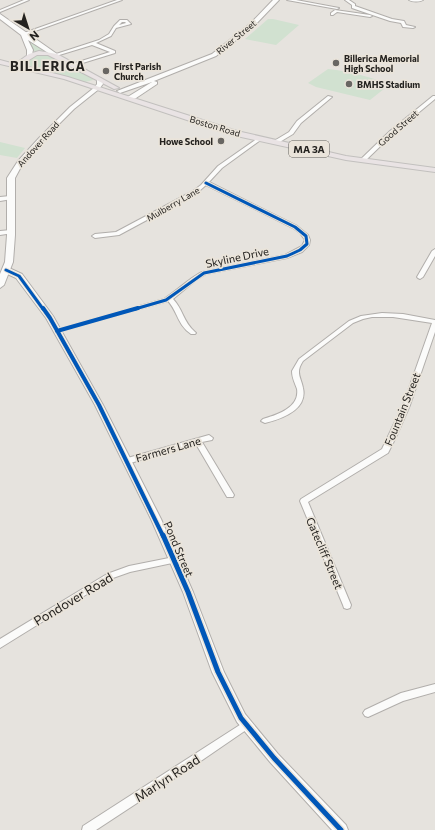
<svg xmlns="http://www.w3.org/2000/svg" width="435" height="830" viewBox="0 0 435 830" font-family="Commissioner,sans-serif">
  <rect width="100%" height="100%" fill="#e6e3de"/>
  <path fill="#d1e1d0" d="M268,19h5l26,6 -23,20 -31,-6z
    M30,41l25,17 37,20 1,2 -8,2 -61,-18 10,-9z
    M328,69c14,1 50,9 61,16l-19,15 -54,-13 -8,-4z
    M0,142l25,6 -8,10 -17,-3z"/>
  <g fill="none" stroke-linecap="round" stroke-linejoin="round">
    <g stroke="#b1aeab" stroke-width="2">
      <path id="minor" d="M24,0h5l-29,12v-2z
        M117,0h5l-98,35 -3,-1z
        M287,0h9l43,8 -2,1z
        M345,0h4l6,4v2l37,13 12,2 2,4 9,2 -2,1 -10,-1 -2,-4 -11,-2 -38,-13v-3z
        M409,0h14c-3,2 -11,2 -14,0z
        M335,10l35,5 2,1 -2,1 -33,-5 -4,3h-2v-2z
        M120,20h7l4,4 -15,4 -5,8 -15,7 19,8v2l-42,13 -2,-1 1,-1 38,-12 -18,-7 -36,11 -3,-1 46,-15 10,-6 5,-8zM122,22h3l1,1 -7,2z
        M328,96l4,1 -31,26 -8,11 -15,9h-4v-2l15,-9 8,-11z
        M433,96h2v3l-41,34 -29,28h-4v-2l29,-28z
        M258,138l4,1 -40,29 -13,14 88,44 11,9 2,5 -1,5 -7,7 -15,6 -81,16 -10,6 -23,19c10,10 10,23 22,33l1,1 -1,1h-4c-14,-10 -13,-22 -23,-33l-109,31h-4l-1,-1 1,-1 109,-31c13,-8 24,-20 38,-27l83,-17 17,-9 3,-6 -5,-7 -7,-5 -87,-43 -9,8 -78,42 -24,3 -3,-2 3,-2 21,-2 77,-41 8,-6 17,-19z
        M10,196l3,2 -1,1 -12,2v-4z
        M11,230l3,2 -1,1 -13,2v-4z
        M435,249v7l-12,21 -3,2 -2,-1 -1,-1 15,-26z
        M382,313l21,1 32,6v12l-25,73 -14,32 -8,16 -80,49 43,103 -1,3 -3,1 -3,-1 -1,-3 -43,-104 1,-2 81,-50 21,-44 29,-82 -39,-6h-21l-9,2 -10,4 -50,38c-8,12 -2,16 0,27 5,22 -22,31 -38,35l-4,-2 2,-2c13,-4 37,-11 34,-30 -2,-6 -5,-11 -5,-18l7,-12 50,-38 12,-5z
        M209,435l4,3 -1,2 -10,2 32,53 -1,2h-6l-31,-53 -69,20 -3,-1 -1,-2 1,-2z
        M174,557l3,1 1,2 -1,2 -47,10 -17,6 -113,70v-9l107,-65 22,-8z
        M435,684v8l-32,9 -35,16 -3,-1 -2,-3 2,-3 36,-17z
        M246,721l3,1 2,3 -2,3 -54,37 -99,65h-14l1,-4z"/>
    </g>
    <g stroke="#b1aeab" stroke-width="2">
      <path id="tertiary" d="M3,268h6l13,6 31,42 50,89 58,114 32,73 31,80 21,42 33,40 68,71 2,5h-16l-62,-68 -33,-40 -25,-50 -29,-80 -32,-73 -56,-114 -49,-87 -30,-40 -13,-6z"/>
    </g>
    <g stroke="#b1aeab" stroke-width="2">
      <path id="secondary" d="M273,0h6l-24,25 -39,31 -62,25 3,1v2l-21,14 -7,2 -3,-2 26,-16 -32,11 -3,-2 95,-37 39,-31z
        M0,14l57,40v2h-4l-25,-16 5,10 -2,8h-4v-8l-6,-15 -21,-16z
        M97,78h4l2,6 -4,5 -25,20 -31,31 -20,23 -8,15v57l-2,27 -9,23 -4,3v-14l5,-12 2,-27v-57l11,-17 21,-23 31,-31 25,-20 2,-3z"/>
    </g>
    <g stroke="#c2c0be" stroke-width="2">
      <path id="primary" d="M39,51l18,3 62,34 -5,1 -66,-34h-11l-16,10 47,12 169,54 109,25 89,12v4l-89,-12 -114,-25 -168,-56 -64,-15v-4l15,4 14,-10z"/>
    </g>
    <use href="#minor" fill="#fbfbfa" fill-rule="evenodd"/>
    <use href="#tertiary" fill="#fbfbfa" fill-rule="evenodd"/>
    <use href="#secondary" fill="#fbfbfa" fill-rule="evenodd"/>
    <use href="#primary" fill="#e9e3e4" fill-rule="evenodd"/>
    <g stroke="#eae4da" stroke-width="5">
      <path id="cycleway-far2" d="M6,270l13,6 24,33
        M135,309l31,-9 38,-27 83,-17 13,-6 7,-6 -1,-8 -11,-9 -89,-44"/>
    </g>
    <g stroke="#eae4da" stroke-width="6">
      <path id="cycleway-far1" d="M43,308l7,10 49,87 64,131
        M57,331l81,-23"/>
    </g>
    <g stroke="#eae4da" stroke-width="8">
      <path id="cycleway" d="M163,535l25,57 30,80 23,46 33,40 67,72"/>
    </g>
    <use href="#cycleway-far2" stroke="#0057b8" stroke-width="3"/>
    <use href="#cycleway-far1" stroke="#0057b8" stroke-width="4"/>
    <use href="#cycleway" stroke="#0057b8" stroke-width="5"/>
  </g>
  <g fill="#686662" stroke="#eae4da" stroke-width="1.5">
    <circle cx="336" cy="63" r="4"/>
    <circle cx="106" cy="71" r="4"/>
    <circle cx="349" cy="84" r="4"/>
    <circle cx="221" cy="141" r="4"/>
  </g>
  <g text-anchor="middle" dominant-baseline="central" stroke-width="3.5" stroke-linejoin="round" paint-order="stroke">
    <g font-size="9" fill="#24221f" stroke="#eae4da">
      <text transform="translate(236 37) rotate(-39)">River Street</text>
      <text transform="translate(215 126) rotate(17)">Boston Road</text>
      <text transform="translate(398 128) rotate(-41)">Good Street</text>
      <text transform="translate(38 144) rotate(-48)">Andover Road</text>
      <text transform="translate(173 204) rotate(-30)">Mulberry Lane</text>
    </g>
    <g font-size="9" font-weight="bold" fill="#24221f" stroke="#eae4da" text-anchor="start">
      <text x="344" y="58">Billerica Memorial<tspan x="344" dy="10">High School</tspan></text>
      <text x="114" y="66">First Parish<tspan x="114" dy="10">Church</tspan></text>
      <text x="357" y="84">BMHS Stadium</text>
      <text x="213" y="141" text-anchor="end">Howe School</text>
    </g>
    <rect fill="#eae4da" stroke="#5f5c57" stroke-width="1" x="289" y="141" width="40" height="16" rx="3"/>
    <g font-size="10" font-weight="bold" fill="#24221f">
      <text x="309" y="149">MA 3A</text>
    </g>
    <g font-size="11" fill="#24221f" stroke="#eae4da">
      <text transform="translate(237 257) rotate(-12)">Skyline Drive</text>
      <text transform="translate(402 409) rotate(-68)">Fountain Street</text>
      <text transform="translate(168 449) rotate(-16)">Farmers Lane</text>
      <text transform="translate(179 549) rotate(67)">Pond Street</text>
      <text transform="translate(325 553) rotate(67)">Gatecliff Street</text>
    </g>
    <g font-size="13" font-weight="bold" letter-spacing="1" fill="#24221f" stroke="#eae4da">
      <text x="48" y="66">BILLERICA</text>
    </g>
    <g font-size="13" fill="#24221f" stroke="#eae4da">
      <text transform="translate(73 599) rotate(-31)">Pondover Road</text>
      <text transform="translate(167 778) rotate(-33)">Marlyn Road</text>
    </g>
  </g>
  <g transform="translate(28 28) rotate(141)" stroke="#eae4da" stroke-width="3" paint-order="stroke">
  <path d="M0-3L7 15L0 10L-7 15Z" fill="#24221f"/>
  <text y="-6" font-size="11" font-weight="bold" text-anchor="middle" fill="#24221f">N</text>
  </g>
</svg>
